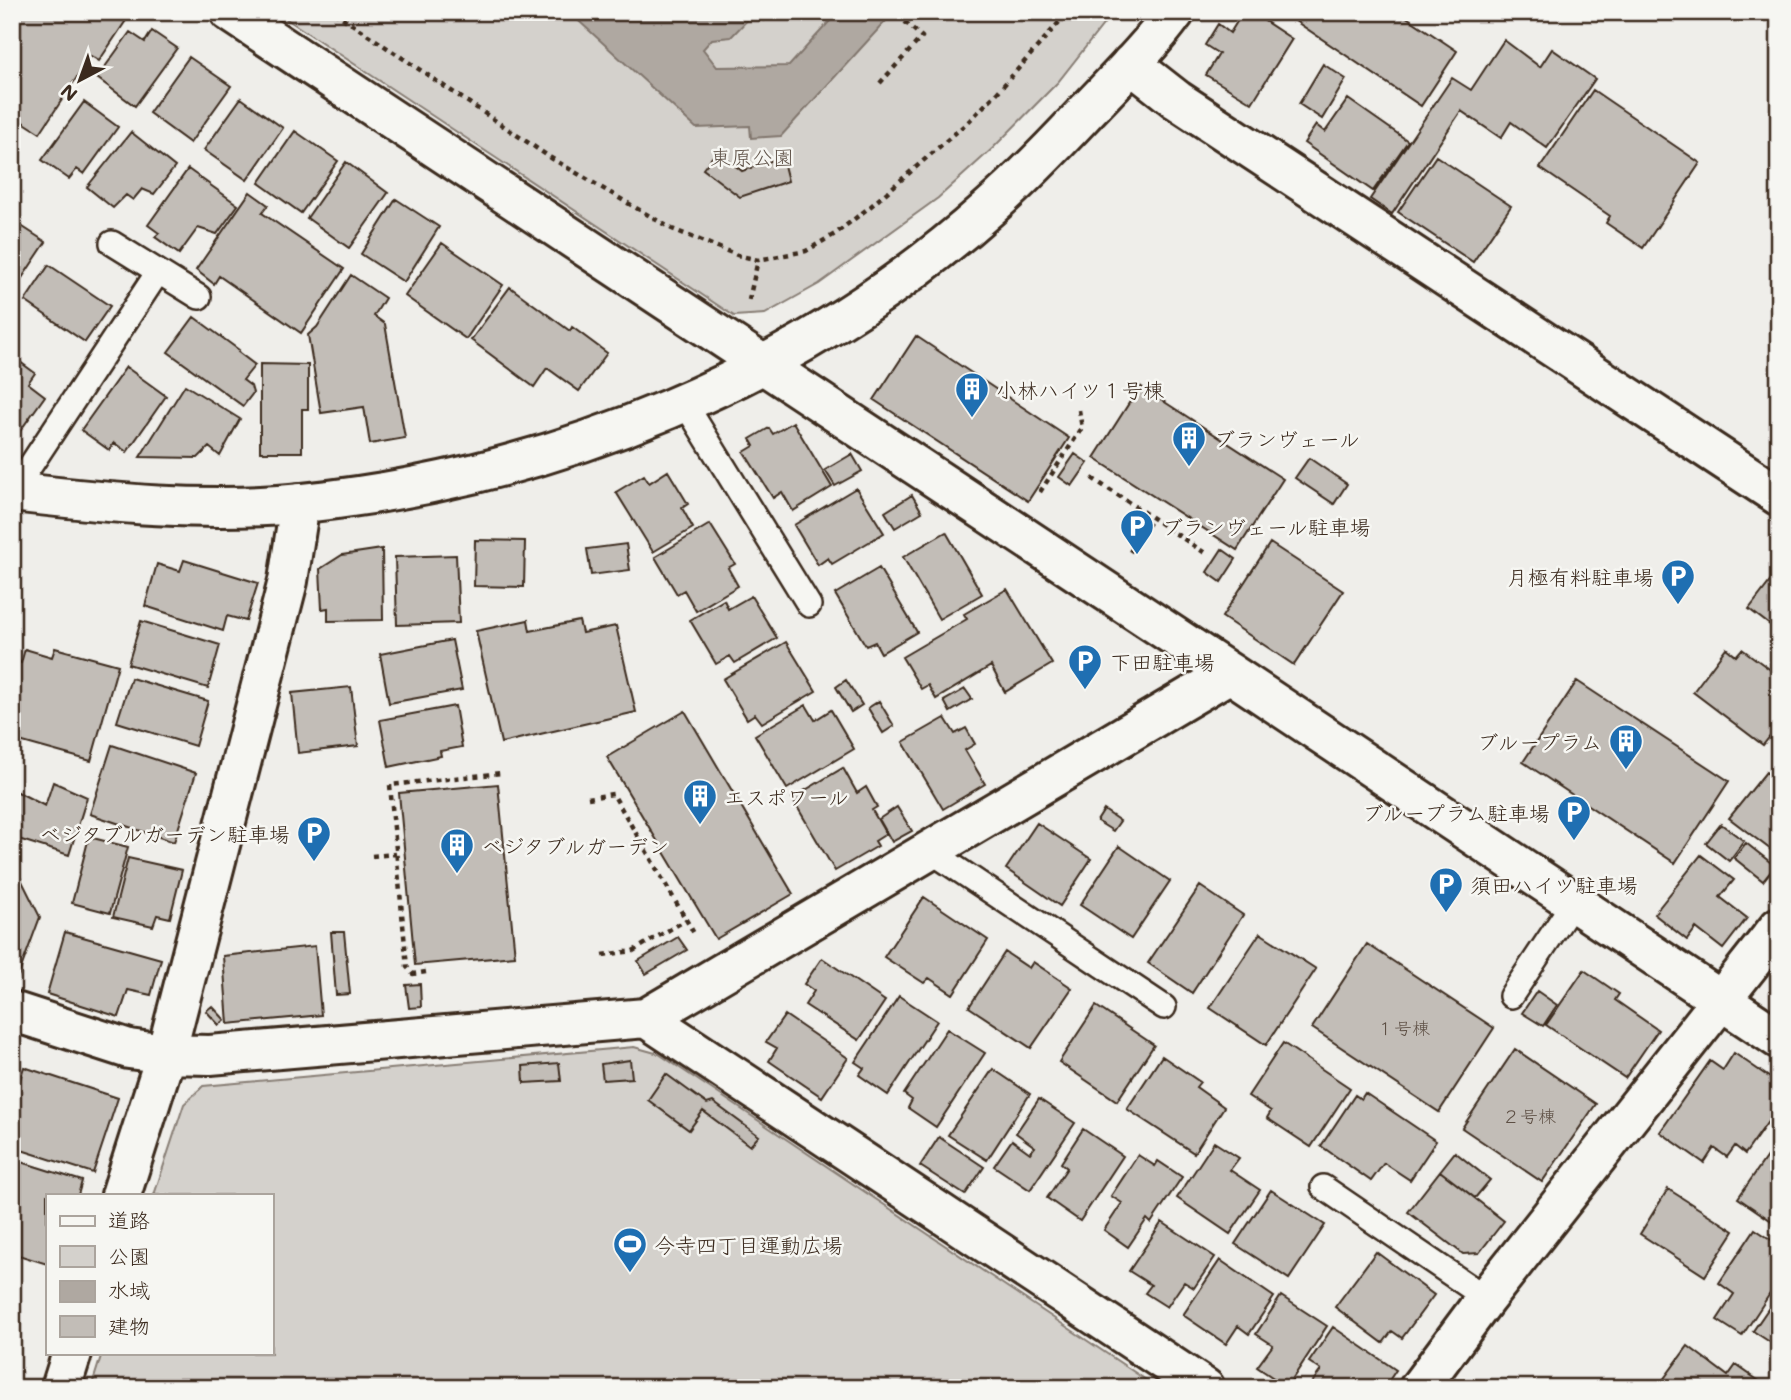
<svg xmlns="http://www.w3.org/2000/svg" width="1791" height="1400" viewBox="0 0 1791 1400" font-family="Mali,'Klee One',sans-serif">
  <rect width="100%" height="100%" fill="#efeeea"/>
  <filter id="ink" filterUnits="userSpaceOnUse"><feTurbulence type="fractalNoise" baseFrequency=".0143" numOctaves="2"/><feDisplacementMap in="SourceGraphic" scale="14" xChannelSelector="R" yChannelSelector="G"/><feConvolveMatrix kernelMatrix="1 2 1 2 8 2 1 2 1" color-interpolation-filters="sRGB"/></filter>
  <g filter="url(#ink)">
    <path fill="#d4d1cc" stroke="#887e75" stroke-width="2" d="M276,12h837l-55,70 -65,66 -55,50 -119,86 -54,30 -31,2z
      M634,1047l25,7 499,334h-1067l11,-35h169v-158h-117l30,-91 19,-18z"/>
    <path fill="#afa8a1" stroke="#81766d" stroke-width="2" d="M569,12h203l-8,9 -10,-8 -23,24 -19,2 -9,10 14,18 72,-1 49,-54h56l-113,124 -30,2 -1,-12 -54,2z"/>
    <path fill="#c2bdb7" stroke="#3b2a1e" stroke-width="2" d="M12,12l119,1 -32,48 -8,-5 -51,77 -28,-18z
      M1243,12h8l41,27 -40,64 -46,-28 13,-21 -14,-9 13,-21 12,9z
      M1282,12h117l58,39 -36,55z
      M152,31l25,17 -42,58 -38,-28 33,-46 15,10z
      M1504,40l36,27 12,-18 43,30 -48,69 -36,-26 -10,16 -40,-27 -69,103 -22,-15 82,-121 19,12z
      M189,57l42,29 -41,57 -41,-30z
      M1323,64l23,15 -24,40 -23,-15z
      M1593,90l107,73 -57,85 -37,-25 4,-7 -70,-48z
      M241,98l42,30 -36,52 -43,-30z
      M1348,99l60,42 -35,50 -69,-48 12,-18 9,7z
      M84,102l34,25 -34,47 -7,-5 -8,10 -27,-19z
      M295,131l43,30 -37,52 -42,-30z
      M131,132l44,35 -21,27 -12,-5 -9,11 -7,-5 -13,13 -26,-21z
      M717,151l25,20 40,-14 6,24 -48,16 -37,-28z
      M1436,156l75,50 -38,56 -75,-50z
      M346,162l42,31 -39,55 -42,-30z
      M188,169l50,36 -21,29 -19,-6 -19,26 -24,-17 4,-4 -11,-8z
      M250,192l18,13 -6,8 82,56 -43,64 -82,-57 -5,8 -18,-14z
      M396,199l43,28 -35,55 -43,-28z
      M12,220l34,22 -34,51z
      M442,243l61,42 -37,54 -61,-43z
      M49,265l61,41 -25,36 -60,-41z
      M351,275l34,23 -11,18 11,8 20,114 -35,6 -6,-37 -43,6 -13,-78 9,-8z
      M510,287l60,44 2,-4 35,26 -28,38 -32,-23 -13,19 -63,-47z
      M194,317l45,33 -1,2 17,13 -12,15 8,6 2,7 -10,13 -75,-54z
      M916,336l153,102 -41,63 -154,-101z
      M12,356l23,17 -7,10 17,13 -25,35 -8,-6z
      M260,364l48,1v44h-6v43h-42z
      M126,367l40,29 -39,56 -13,-9 -5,7 -28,-20z
      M185,385l55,34 -20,37 -11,-9 -11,11 -58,-1z
      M1140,386l143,93 -46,71 -143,-92z
      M793,422l39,65 -39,24 -11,-19 -9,6 -29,-46 10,-6 -4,-7 19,-11 4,6z
      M852,454l10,17 -27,15 -10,-16z
      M1075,454l13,9 -16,23 -13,-9z
      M1309,458l38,26 -13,20 -39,-26z
      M668,471l20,33 -6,4 11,20 -40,24 -37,-60 28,-17 5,8z
      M856,488l28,45 -52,31 -4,-6 -10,7 -24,-40z
      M912,495l10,17 -27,16 -10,-16z
      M710,524l25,40 -7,4 10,18 -42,25 -12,-21 -7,4 -22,-37z
      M946,532l36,62 -43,25 -36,-62z
      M475,540l50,1 -1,46 -50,-1z
      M1270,543l73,48 -49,74 -72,-48z
      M626,544l4,26 -39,5 -4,-26z
      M382,549l1,71 -55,1v-13l-6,1 -2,-40 22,-14z
      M1222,549l14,10 -15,23 -14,-10z
      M456,555l3,68 -62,2 -2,-68z
      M184,560l74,23 -12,38 -19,-5 -4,15 -78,-25 12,-42 23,7z
      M879,568l38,64 -36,21 -6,-11 -9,4 -31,-52z
      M1779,570v43l-9,12 -21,-16z
      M1007,589l45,75 -47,28 -14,-26 -55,33 -8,-14 -7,4 -19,-32 65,-38 -3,-5z
      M751,596l26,42 -42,25 -5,-7 -14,8 -26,-44 34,-20 4,9z
      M528,620l2,11 49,-10 3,12 34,-7 20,86 -135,31 -25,-112z
      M141,621l79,24 -12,43 -80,-24z
      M452,640l10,50 -73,13 -9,-49z
      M786,642l30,49 -54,32 -7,-9 -8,5 -24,-40z
      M55,648l63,17 -27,96 -79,-22v-79l9,3 4,-14 27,8z
      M1726,648l10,8 6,-7 37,27v49l-16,20 -70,-53z
      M131,678l77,23 -13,45 -78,-24z
      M846,680l16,25 -11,7 -15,-25z
      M1577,681l152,100 -54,82 -152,-101z
      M351,687l7,59 -60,7 -6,-60z
      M965,689l7,10 -22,13 -6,-11z
      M879,701l15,25 -11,7 -15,-25z
      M806,705l9,15 16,-10 23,39 -67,40 -32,-54z
      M455,706l7,41 -22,4 1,5 -52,11 -9,-47z
      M685,711l108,183 -77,45 -109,-182z
      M945,718l10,16 11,-6 9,16 -10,6 20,34 -42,25 -40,-67z
      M112,745l84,28 -22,69 -84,-28z
      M843,768l14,25 9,-6 11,20 -5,3 14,24 -11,7 3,5 -43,25 -43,-73z
      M1766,772l13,10v74l-50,-38z
      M53,782l34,15 -18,58 -57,-18v-48l33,17z
      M498,784l17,172 -100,9 -16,-172z
      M897,807l15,24 -20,11 -13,-23z
      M1104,810l16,11 -7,10 -16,-10z
      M1037,823l54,36 -31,47 -54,-37z
      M1721,824l23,17 -15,20 -23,-18z
      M89,837l39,10 -18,66 -38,-10z
      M1746,843l29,23 -12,15 -29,-23z
      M1119,846l51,35 -39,58 -51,-34z
      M1701,855l33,25 -14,17 27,21 -24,31 -27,-21 -9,12 -33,-26z
      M128,858l54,12 -12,48 -13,-3 -4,11 -40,-9z
      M12,873l7,2 21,42 -23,62 -5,-1z
      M1200,886l43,29 -51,78 -44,-30z
      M924,897l64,43 -35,54 -24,-16 -5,5 -40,-26z
      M65,932l96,27 -10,36 -23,-5 -9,27 -72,-23z
      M331,932h13l6,62 -14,1z
      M1260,933l56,36 -50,76 -56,-37z
      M678,937l9,13 -41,24 -8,-13z
      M1367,944l127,84 -55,84 -127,-84z
      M315,946l6,69 -93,9 -5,-68z
      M1005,952l24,16 4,-6 39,26 -41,60 -62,-41z
      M822,958l63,43 -26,39 -54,-35 9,-14 -10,-7z
      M1584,970l35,24 -4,6 43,30 -33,48 -79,-53z
      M420,984l1,23 -12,1 -3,-23z
      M1537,991l20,14 -14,21 -21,-13z
      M899,996l38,25 -49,74 -29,-20 5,-7 -9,-6z
      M212,1006l13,14 -6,5 -13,-14z
      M1096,1006l58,39 -37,56 -58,-39z
      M785,1015l63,43 -26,39 -53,-36 8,-13 -11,-6z
      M947,1029l38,24 -49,74 -28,-19 4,-8 -8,-6z
      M1283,1043l67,45 -39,59 -44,-29 4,-7 -23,-15z
      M1515,1049l81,55 -54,78 -80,-54z
      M1734,1053l45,31v22l-34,48 -10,-8 -8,11 -13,-9 -10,15 -44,-31 50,-71 13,9z
      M1162,1056l38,26 -4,5 28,20 -30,46 -67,-44z
      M630,1060l2,18 -29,2 -2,-16z
      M559,1063l2,18 -37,2 -1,-17z
      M24,1067l94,31 -25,75 -81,-26v-43z
      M993,1069l37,25 -43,66 -39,-25z
      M666,1074l41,30 6,-2 46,34 -9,10 -47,-35 -14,19 -41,-30z
      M1365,1093l71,48 -26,39 -26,-17 -13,18 -50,-35 34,-51 6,4z
      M1039,1099l36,24 -45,67 -36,-24 18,-26 18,13 5,-6 -19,-14z
      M1083,1129l40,27 -43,65 -33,-23 20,-30 -6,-5z
      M939,1137l45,30 -19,28 -45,-29z
      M1779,1139v87l-41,-28z
      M1214,1142l25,16 -9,12 30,20 -30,44 -53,-36z
      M1455,1152l35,28 -15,18 -35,-27z
      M1138,1155l17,11 3,-5 24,16 -31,46 -4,-4 -19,28 -24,-17 18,-27 -11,-7z
      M12,1159l70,22 -4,14h-31v69l-35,-11z
      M1440,1171l64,50 -25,32 -16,1 -55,-42z
      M1668,1189l66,42 -29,45 -65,-42z
      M1271,1190l54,35 -36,54 -54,-35z
      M1162,1222l53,35 -21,31 -10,-6 -17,25 -22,-14 6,-8 -22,-14z
      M1755,1229l24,16v35l-37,56 -25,-16 17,-26 -15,-11z
      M1376,1252l58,43 -32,43 -10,-7 -9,12 -48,-36z
      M1220,1260l54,37 -25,37 -11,-8 -12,18 -43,-29z
      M1779,1293v55l-26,-17z
      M1281,1296l46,30 -40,61 -30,-20 16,-22 -17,-11z
      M1333,1327l63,43 -12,18h-76l13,-18 -12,-8z
      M1688,1346l40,30 8,-11 23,16 -5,7h-97z"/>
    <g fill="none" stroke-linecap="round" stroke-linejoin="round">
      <g stroke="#3b2a1e" stroke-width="28">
        <path id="service" d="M112,243l87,54
          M684,402l125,203
          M13,492l145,-220
          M929,850l235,157
          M1511,996l62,-93
          M1323,1187l163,111"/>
      </g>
      <g stroke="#3b2a1e" stroke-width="44">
        <path id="minor" d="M230,12l1000,661 549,366
          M1131,64l46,36 602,396
          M12,1011l117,38 37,5 44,1 436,-37 584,-345
          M646,1018l559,370
          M121,1195l45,-141 122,-473 12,-78
          M61,1388l11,-35
          M1419,1388l67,-90 293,-371"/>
      </g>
      <g stroke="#3b2a1e" stroke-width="44">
        <path id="tertiary" d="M12,492c96,11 195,21 291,11 249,-26 497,-126 685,-294 33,-29 64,-61 94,-93 32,-34 66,-67 93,-104"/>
      </g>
      <path stroke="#3b2a1e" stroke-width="4.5" stroke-dasharray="5 5" stroke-linecap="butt" d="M334,12l217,146 121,71 65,26 21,5 48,-9 29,-17 36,-28 97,-84 28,-28 72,-82
        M880,83l42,-46 -28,-25
        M749,300l9,-40
        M1092,478l116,77
        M1040,492l42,-64 -3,-18
        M1130,552l22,-34
        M588,798l25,-4 82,141
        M372,856l24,-2
        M603,955l30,-4 53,-31
        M426,972l-13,2 -6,-7 -17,-182 112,-12"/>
      <use href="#service" stroke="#f6f6f2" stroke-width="23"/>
      <use href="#minor" stroke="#f6f6f2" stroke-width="38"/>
      <use href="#tertiary" stroke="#f6f6f2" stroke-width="38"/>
    </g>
  </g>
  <defs>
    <g id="building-pin" transform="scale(1.75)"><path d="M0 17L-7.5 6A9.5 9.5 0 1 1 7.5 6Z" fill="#1f6fb2" stroke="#f6f6f2"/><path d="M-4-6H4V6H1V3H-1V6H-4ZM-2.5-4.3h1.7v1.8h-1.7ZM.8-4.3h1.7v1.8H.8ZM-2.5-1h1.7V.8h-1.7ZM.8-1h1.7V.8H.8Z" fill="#fff"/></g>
    <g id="parking-pin" transform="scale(1.75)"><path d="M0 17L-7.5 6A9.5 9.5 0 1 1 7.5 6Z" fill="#1f6fb2" stroke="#f6f6f2"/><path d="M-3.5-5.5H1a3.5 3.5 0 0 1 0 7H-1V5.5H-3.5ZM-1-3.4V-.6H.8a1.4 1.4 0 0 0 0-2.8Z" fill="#fff"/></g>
    <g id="stadium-pin" transform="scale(1.75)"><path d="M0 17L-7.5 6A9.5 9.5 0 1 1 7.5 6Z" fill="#1f6fb2" stroke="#f6f6f2"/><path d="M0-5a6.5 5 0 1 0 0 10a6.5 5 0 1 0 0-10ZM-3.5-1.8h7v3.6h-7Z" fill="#fff"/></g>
  </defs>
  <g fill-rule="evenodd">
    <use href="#building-pin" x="972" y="389"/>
    <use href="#building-pin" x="1189" y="438"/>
    <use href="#parking-pin" x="1137" y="526"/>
    <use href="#parking-pin" x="1678" y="576"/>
    <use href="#parking-pin" x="1085" y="661"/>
    <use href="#building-pin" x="1626" y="741"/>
    <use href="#building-pin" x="700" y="796"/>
    <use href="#parking-pin" x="1574" y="812"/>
    <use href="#parking-pin" x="314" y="833"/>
    <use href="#building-pin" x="457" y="845"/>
    <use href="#parking-pin" x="1446" y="884"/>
    <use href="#stadium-pin" x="630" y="1244"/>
  </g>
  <g text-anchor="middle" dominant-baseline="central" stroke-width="5" stroke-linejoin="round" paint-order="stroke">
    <g font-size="18" fill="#5d4f44">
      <text x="1403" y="1028">１号棟</text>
      <text x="1529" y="1116">２号棟</text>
    </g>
    <g font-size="21" fill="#61544a" stroke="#f6f6f2">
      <text x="752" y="156">東原公園</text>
    </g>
    <g font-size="21" fill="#3b2a1e" stroke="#f6f6f2" text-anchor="start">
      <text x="996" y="389">小林ハイツ１号棟</text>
      <text x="1214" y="438">ブランヴェール</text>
      <text x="1162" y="526">ブランヴェール駐車場</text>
      <text x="1654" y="576" text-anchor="end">月極有料駐車場</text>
      <text x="1110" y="661">下田駐車場</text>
      <text x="1602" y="741" text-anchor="end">ブループラム</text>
      <text x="724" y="796">エスポワール</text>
      <text x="1550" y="812" text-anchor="end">ブループラム駐車場</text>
      <text x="290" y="833" text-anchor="end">ベジタブルガーデン駐車場</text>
      <text x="482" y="845">ベジタブルガーデン</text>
      <text x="1470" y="884">須田ハイツ駐車場</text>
      <text x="654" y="1244">今寺四丁目運動広場</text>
    </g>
  </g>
  <rect width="1791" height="1400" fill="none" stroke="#f6f6f2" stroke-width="42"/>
  <rect x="21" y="21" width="1749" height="1358" fill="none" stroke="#3b2a1e" stroke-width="2.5" filter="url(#ink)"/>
  <rect x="46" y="1194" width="228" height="161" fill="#f6f6f2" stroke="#aba49d" stroke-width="2"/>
  <rect x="60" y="1216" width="35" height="10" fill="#f6f6f2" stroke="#aba49d" stroke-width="2"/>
  <text x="108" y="1228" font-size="21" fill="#3b2a1e">道路</text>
  <rect x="60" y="1246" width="35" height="21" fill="#d4d1cc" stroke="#aba49d" stroke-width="2"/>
  <text x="108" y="1264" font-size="21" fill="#3b2a1e">公園</text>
  <rect x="60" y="1281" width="35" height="21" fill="#afa8a1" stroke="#aba49d" stroke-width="2"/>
  <text x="108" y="1298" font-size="21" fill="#3b2a1e">水域</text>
  <rect x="60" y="1316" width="35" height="21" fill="#c2bdb7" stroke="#aba49d" stroke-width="2"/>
  <text x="108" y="1334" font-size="21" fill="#3b2a1e">建物</text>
  <g transform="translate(80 80) rotate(221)" stroke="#f6f6f2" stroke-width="5" paint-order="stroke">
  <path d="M0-5L12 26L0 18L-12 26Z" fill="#3b2a1e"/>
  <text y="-10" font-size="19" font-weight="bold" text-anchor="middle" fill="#3b2a1e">N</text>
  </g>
</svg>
